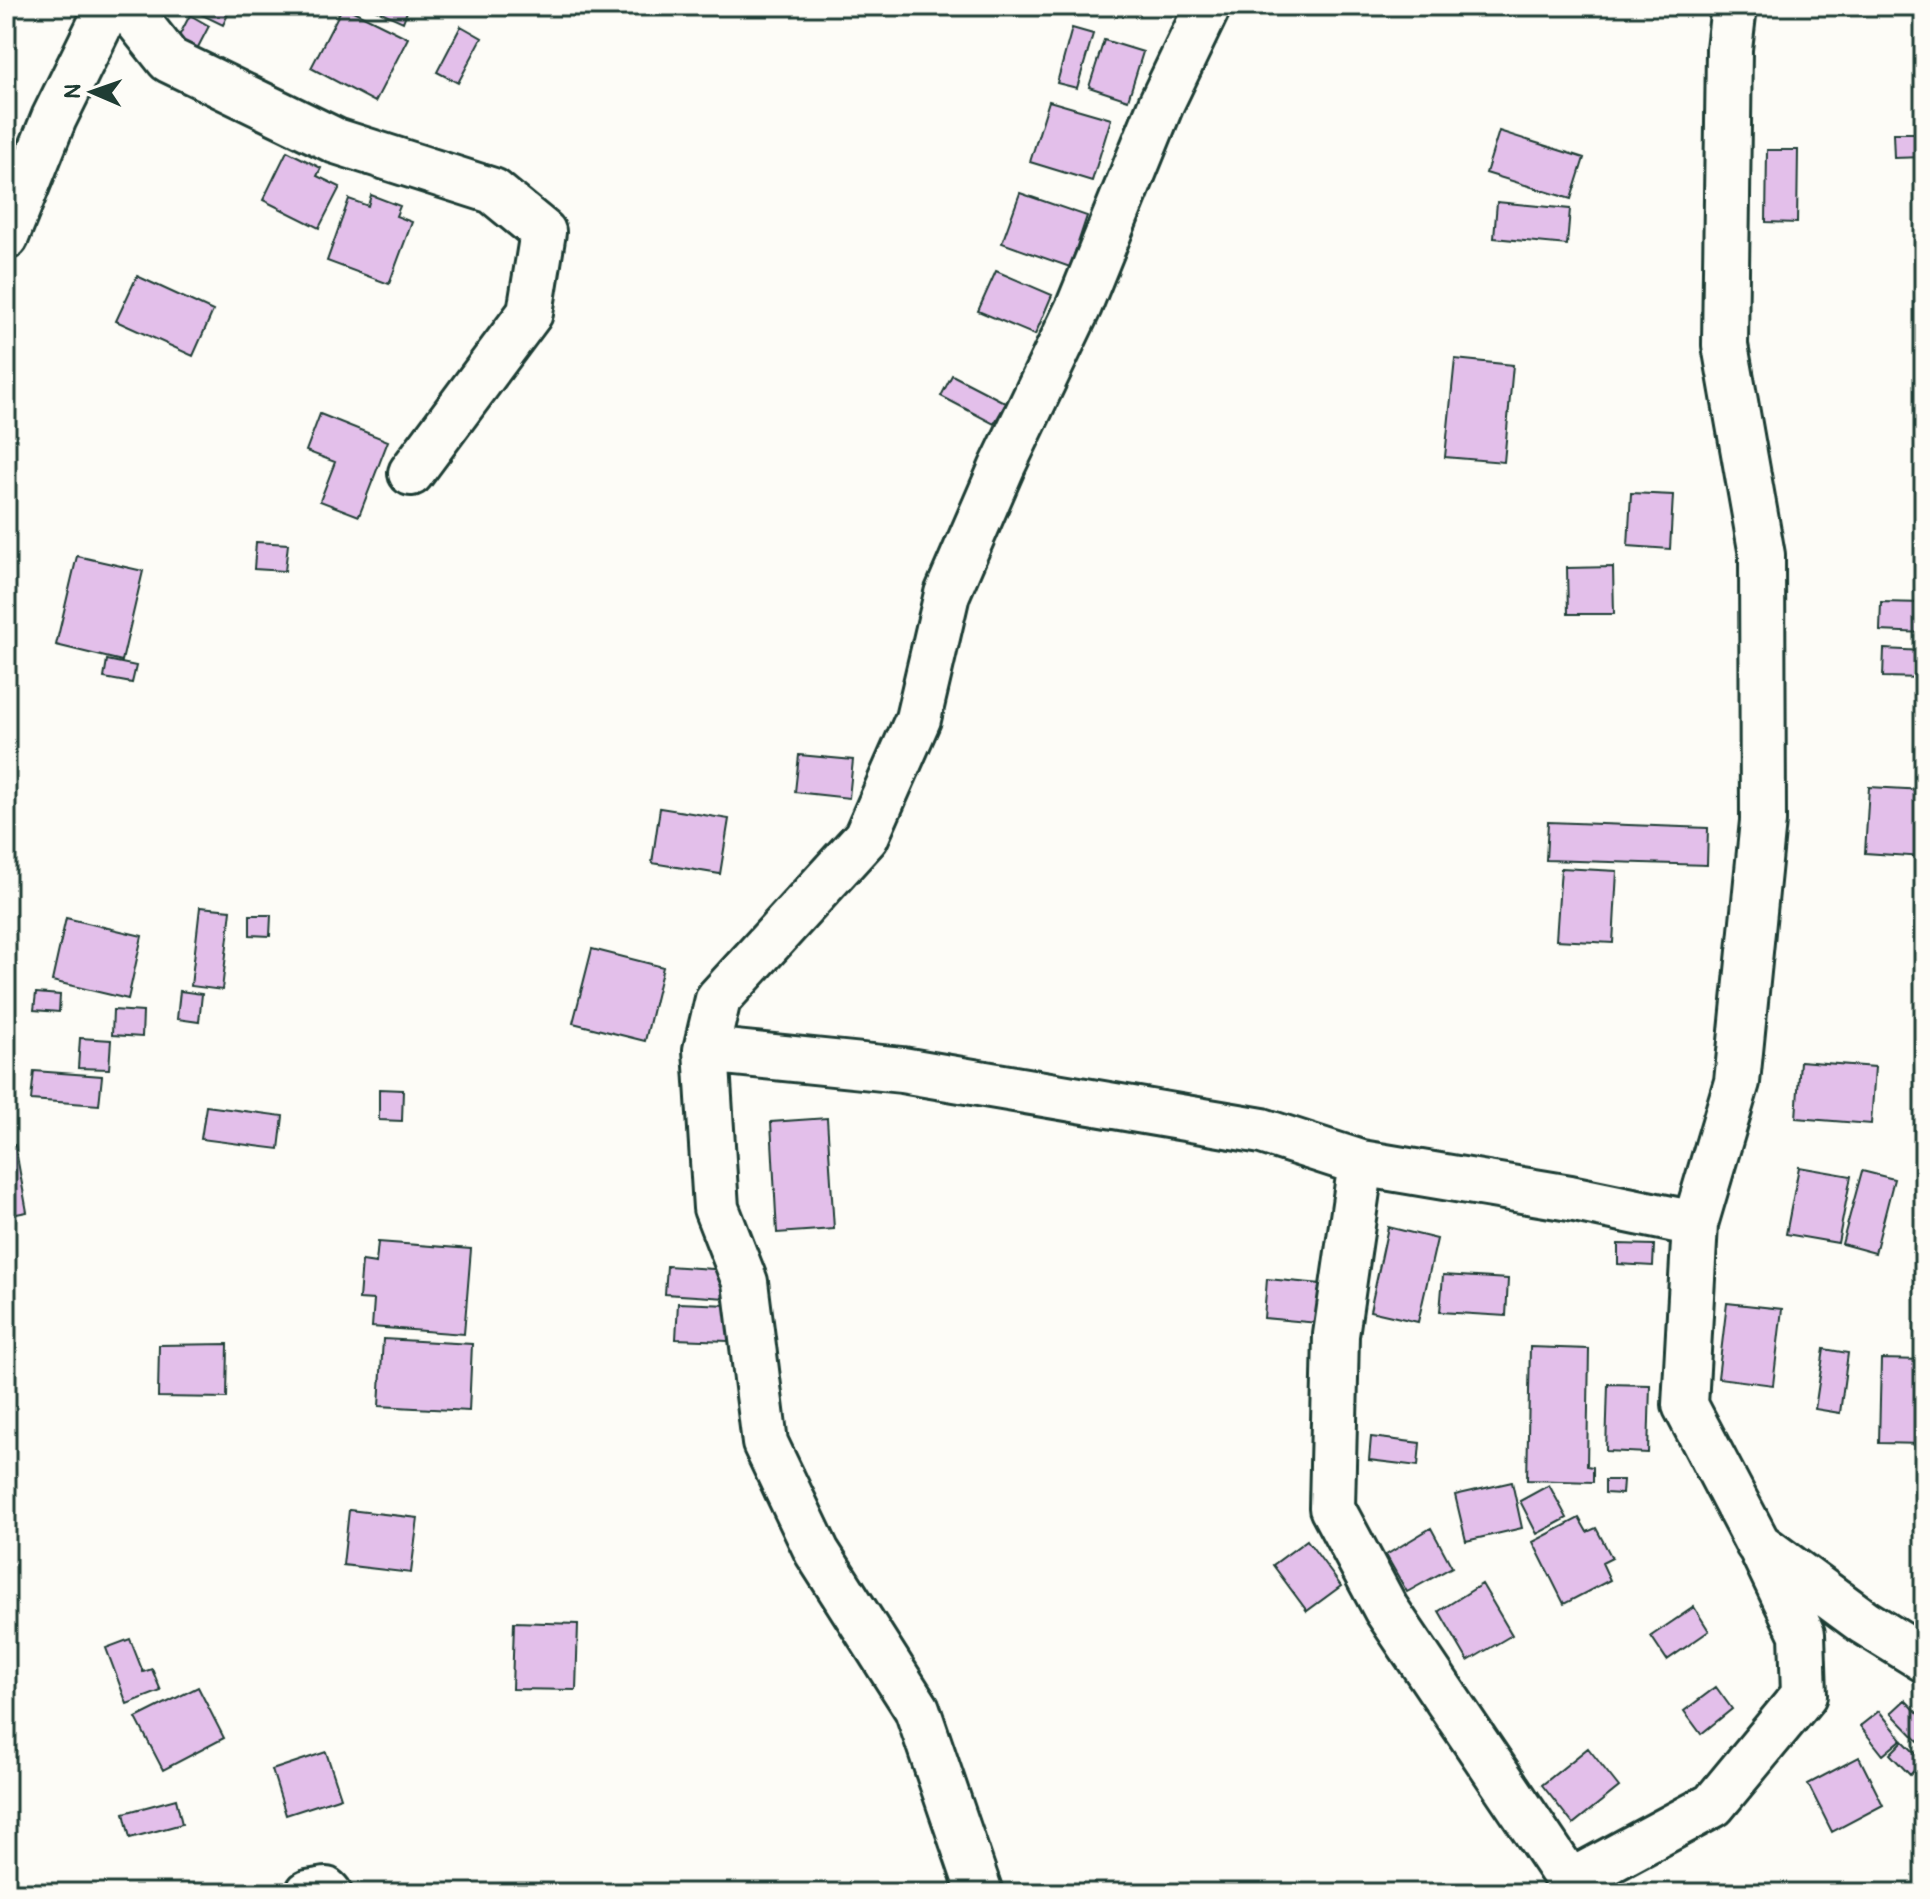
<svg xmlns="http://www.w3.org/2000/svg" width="1930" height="1899" viewBox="0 0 1930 1899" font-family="Pangolin,sans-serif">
  <rect width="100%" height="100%" fill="#fdfcf7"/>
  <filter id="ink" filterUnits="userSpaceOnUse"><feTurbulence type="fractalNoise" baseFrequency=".0125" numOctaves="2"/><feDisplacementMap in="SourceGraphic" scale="16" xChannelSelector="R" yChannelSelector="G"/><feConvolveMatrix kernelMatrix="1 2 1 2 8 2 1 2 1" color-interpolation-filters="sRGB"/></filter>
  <g filter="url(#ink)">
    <path fill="#e3bfea" stroke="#1f3d34" stroke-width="2" d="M184,6h48l-9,19z
      M343,6l65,32 -33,64 -64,-34z
      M368,6h41l-6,16z
      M190,15l19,11 -13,25 -19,-11z
      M461,26l21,12 -24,45 -21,-11z
      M1072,28l21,6 -16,54 -20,-5z
      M1104,40l39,12 -15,48 -39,-13z
      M1049,101l62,18 -19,62 -62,-19z
      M1499,131l85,27 -13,41 -85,-26z
      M1893,133h31v24l-30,1z
      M1767,150h31l-1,73 -31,-1z
      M287,151l34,17 -4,8 23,11 -21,41 -56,-28z
      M1020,193l67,23 -17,51 -68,-24z
      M371,195l29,11 -4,10 16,6 -23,62 -62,-23 22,-62 19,7z
      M1497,202l73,7 -3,36 -73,-7z
      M996,271l56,24 -17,40 -57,-24z
      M137,276l76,35 -20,45 -77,-35z
      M1455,359l58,6 -9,97 -59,-5z
      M952,375l54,28 -12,21 -53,-28z
      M320,414l68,27 -29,75 -39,-15 15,-39 -29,-11z
      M1631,493l42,2 -3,54 -42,-3z
      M256,542l32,2 -3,27 -31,-2z
      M77,556l66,15 -21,90 -66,-16z
      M1613,567l1,47h-46l-1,-46z
      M1881,602l43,1v30l-44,-2z
      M1884,649l40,2v27l-41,-1z
      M107,660l29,6 -4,17 -28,-5z
      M799,755l54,5 -4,38 -54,-6z
      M1869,787l55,3v67l-59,-4z
      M660,808l69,11 -9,55 -68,-11z
      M1548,822l160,6 -1,37 -161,-5z
      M1561,868l56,3 -4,72 -57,-3z
      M200,907l31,3 -9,80 -31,-4z
      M250,915h21l-1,21 -20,-1z
      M66,918l76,18 -14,63 -76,-18z
      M592,949l71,18 -18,74 -72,-18z
      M180,991l22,3 -3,28 -22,-3z
      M36,993l24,2 -1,17 -25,-2z
      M113,1010l30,2 -1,25 -30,-2z
      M80,1038l31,2 -2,29 -31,-1z
      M1800,1061l75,6 -4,57 -75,-6z
      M34,1071l68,5 -3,29 -68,-5z
      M379,1089l24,1 -1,31 -23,-1z
      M206,1106l77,10 -4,33 -78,-10z
      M827,1118l7,111 -57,4 -6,-111z
      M15,1145l12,67 -21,4v-69z
      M1799,1167l52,9 -13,67 -52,-9z
      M1862,1171l32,8 -19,74 -33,-9z
      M1388,1227l49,12 -19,83 -48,-11z
      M378,1242l93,7 -7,85 -92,-7 2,-27 -15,-1 3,-38 14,2z
      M1618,1244l36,1 -1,21 -35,-2z
      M667,1266l61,4 -2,28 -61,-4z
      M1443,1275l65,4 -2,37 -66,-4z
      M1267,1279l54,5 -3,39 -54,-5z
      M678,1303l51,2 -1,36 -52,-2z
      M1727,1303l55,6 -9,76 -55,-7z
      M383,1339l89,5 -3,67 -90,-5z
      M228,1344l-1,54 -69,-1 1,-52z
      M1530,1347l59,2 -2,117 6,1v15l-66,-2z
      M1824,1349l24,4 -8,60 -25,-4z
      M1881,1359l43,1v84l-45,-1z
      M1608,1384l42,1 -2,68 -42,-2z
      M1371,1437l49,6 -2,23 -49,-6z
      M1605,1480h18l-1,14 -17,-1z
      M1512,1482l10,46 -56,13 -11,-46z
      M1549,1485l18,33 -30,16 -17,-33z
      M1921,1495h3v33h-4z
      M349,1510l69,8 -7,55 -68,-8z
      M1579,1518l8,14 9,-4 16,30 -10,5 8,17 -46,24 -31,-62z
      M1431,1528l21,39 -45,25 -21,-37z
      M1307,1540l34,46 -34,25 -34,-46z
      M1482,1584l30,51 -44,26 -29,-50z
      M1694,1607l15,24 -42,29 -16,-24z
      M514,1622l64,2 -2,66 -64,-1z
      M130,1639l13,33 9,-3 9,22 -34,13 -21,-56z
      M198,1687l26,51 -61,32 -27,-52z
      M1716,1687l16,22 -31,25 -17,-23z
      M1905,1700l19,19v28l-33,-34z
      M1879,1711l23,28 -19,16 -23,-29z
      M1903,1741l20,20 -13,14 -20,-21z
      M1588,1748l31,39 -46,37 -31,-39z
      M326,1752l15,45 -55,18 -14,-45z
      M1859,1757l24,48 -51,27 -24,-48z
      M176,1799l6,25 -52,14 -6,-25z
      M6,1860l8,33h-8z"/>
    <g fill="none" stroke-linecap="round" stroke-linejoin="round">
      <g stroke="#1f3d34" stroke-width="50">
        <path id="street" d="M126,6l43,54 167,81 157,50 50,41 -13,81 -119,160
          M1734,6l-5,43 -4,296 37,210 1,266 -26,261 -42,142 -10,181 73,139 106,78 60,37
          M6,237l48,-119 55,-112
          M706,1050l196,20 360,61 99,32 209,35 125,26
          M1361,1163l-25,172 -4,173 54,101 184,273
          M308,1893l18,-3 3,3
          M980,1893l-63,-184 -100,-157 -52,-109 -20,-161 -29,-74 -10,-158 12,-51 148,-162 52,-118 29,-125 55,-127 77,-161 82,-202 47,-98
          M1565,1893l5,-11 143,-77 91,-110 -2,-61 -41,-86"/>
      </g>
      <use href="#street" stroke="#fdfcf7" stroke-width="44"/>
    </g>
  </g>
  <rect width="1930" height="1899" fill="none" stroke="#fdfcf7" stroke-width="32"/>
  <rect x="16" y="16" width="1898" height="1867" fill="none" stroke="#1f3d34" stroke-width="3" filter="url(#ink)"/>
  <g transform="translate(92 92) rotate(272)" stroke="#fdfcf7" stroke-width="6" paint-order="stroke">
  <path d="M0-6L14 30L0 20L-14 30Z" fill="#1f3d34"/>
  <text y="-12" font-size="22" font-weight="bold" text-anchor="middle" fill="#1f3d34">N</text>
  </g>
</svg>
